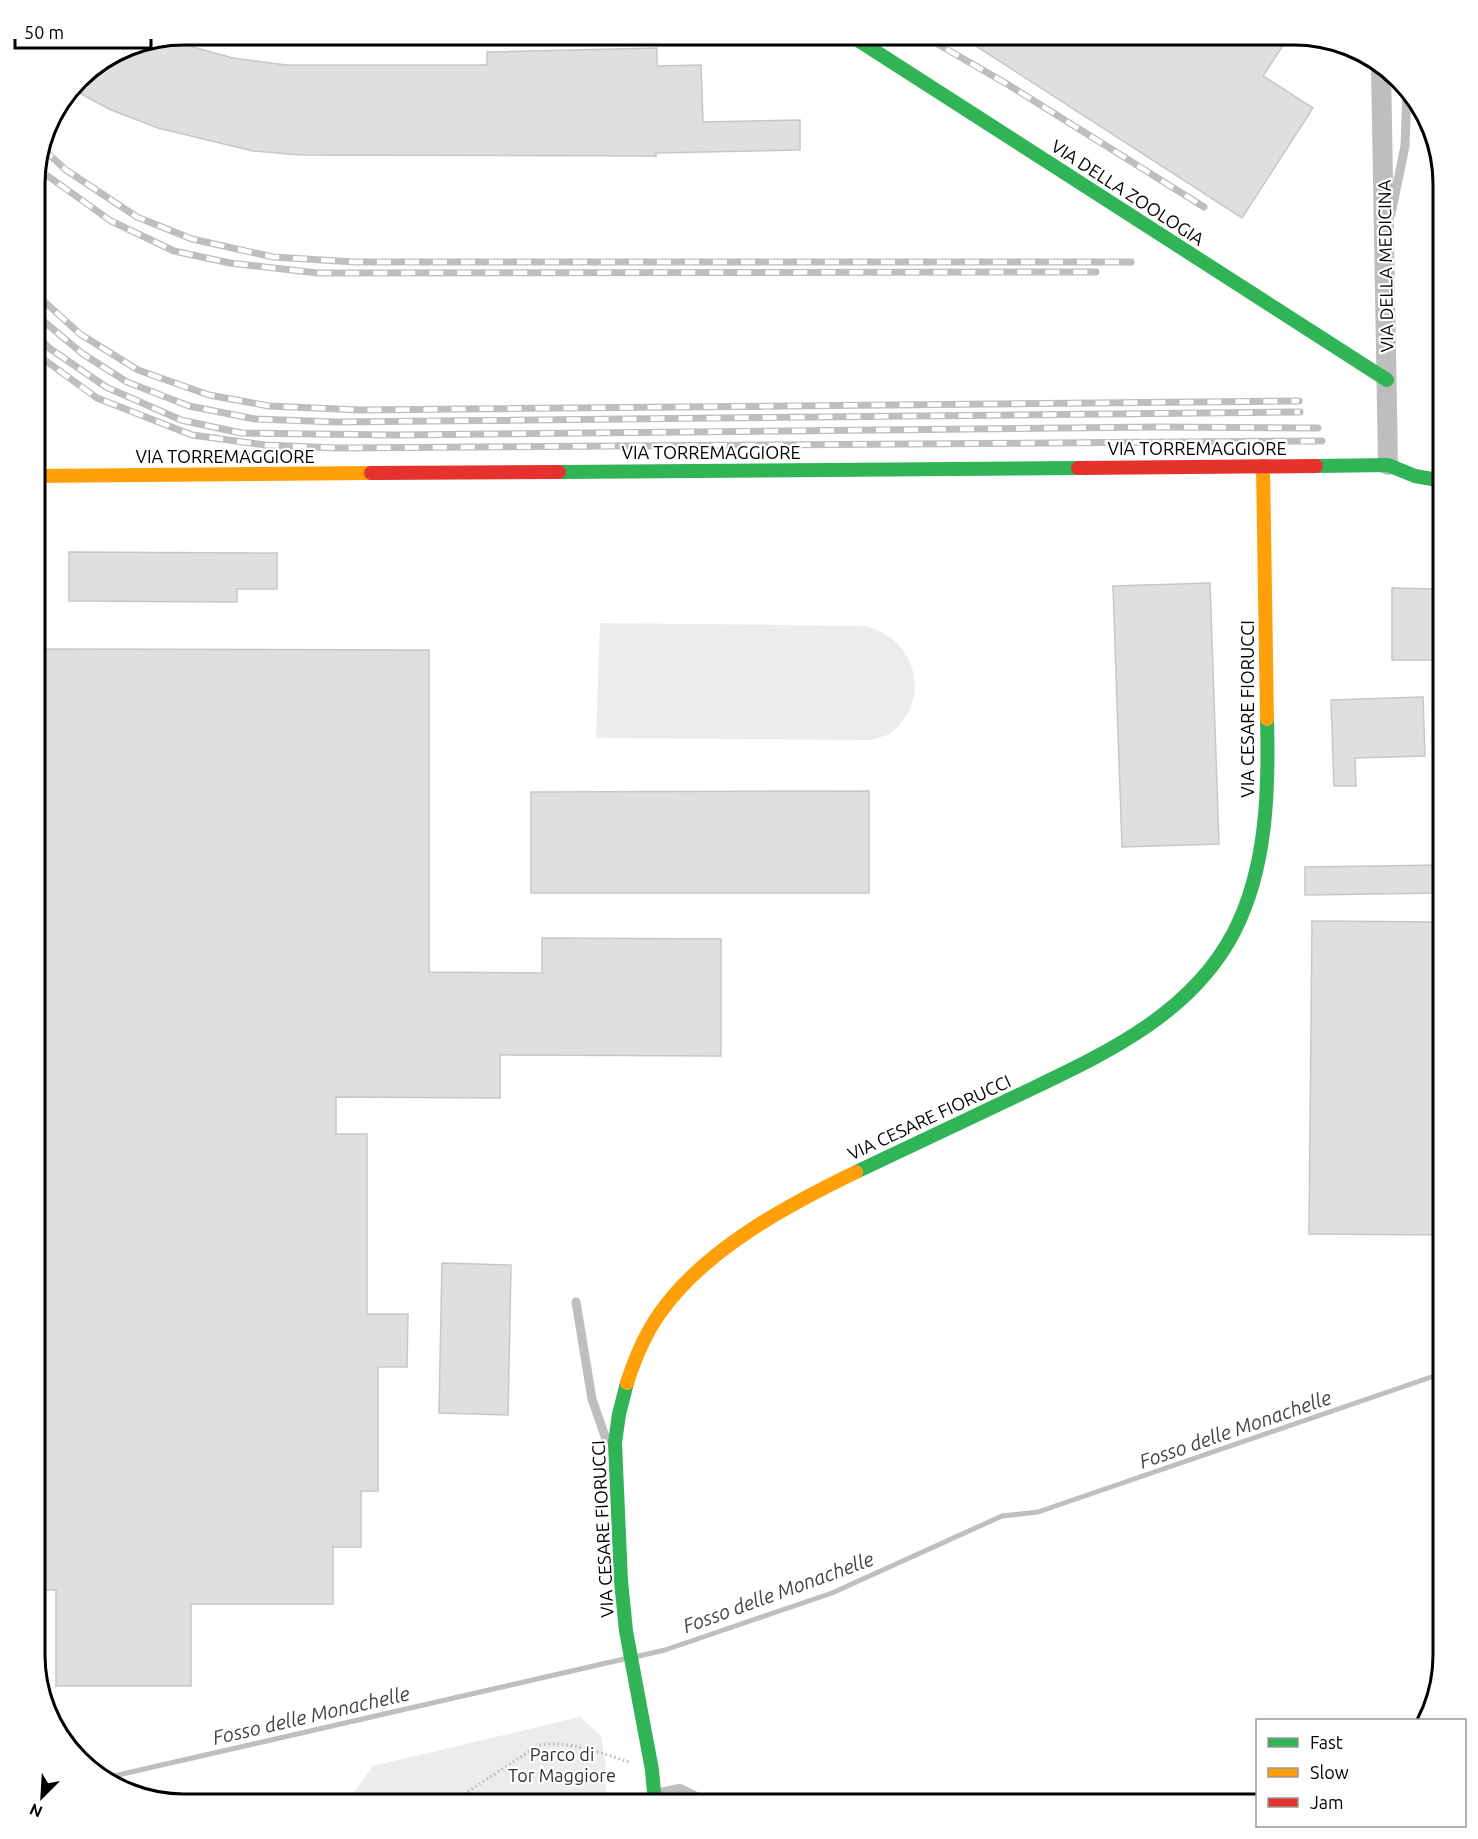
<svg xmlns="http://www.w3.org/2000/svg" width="1478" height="1839" viewBox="0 0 1478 1839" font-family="Ubuntu,sans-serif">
  <rect width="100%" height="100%" fill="#fff"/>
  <path fill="#ececec" d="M600,623l266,3c8,3 18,7 25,12 31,24 32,69 1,94 -5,4 -15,6 -22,8l-274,-2z
    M580,1717l21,19 5,30v38h-260l27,-38z"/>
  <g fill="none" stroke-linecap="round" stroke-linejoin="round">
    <path stroke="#bfbfbf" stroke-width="5" d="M639,1656l26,-6 167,-57 170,-77 36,-4 405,-139
      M105,1778l519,-119"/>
  </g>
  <path fill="#dfdfdf" stroke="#c7c7c7" stroke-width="1.5" d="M959,35h331l-27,41 50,32 -71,110z
    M168,38l25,9 40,11 53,7h201v-13l170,-4v18l44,-1 2,57 97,-2v30l-144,3v3l-356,-1 -47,-4 -95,-23 -49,-19 -37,-20 13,-17 42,-26z
    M69,552l208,1v36h-40v13l-168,-1z
    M1210,583l9,261 -97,3 -9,-261z
    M1392,588l44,1v71h-44z
    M42,649l387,1v322l113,1v-35l179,1v117l-221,-1v43l-164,-1v37h31v180h41l-1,53h-29v124h-17v56h-28v57h-142v82h-135v-96h-21v-904h7z
    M1423,697l2,59 -70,2 1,28h-22l-3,-86z
    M869,791v102h-338v-101z
    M1443,865v28l-138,2v-28z
    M1312,921l131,1v313l-134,-1z
    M442,1263l69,2 -3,150 -69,-2z"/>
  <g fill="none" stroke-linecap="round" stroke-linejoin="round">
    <path stroke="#b9b9b9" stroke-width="3" stroke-dasharray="1.5 3" stroke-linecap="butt" d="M449,1804l90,-59c30,-5 61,8 90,17"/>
    <path stroke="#bebebe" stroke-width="9" d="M1391,214l14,-68 2,-56
      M576,1302l16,97 14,40"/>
    <path stroke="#bebebe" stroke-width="20" d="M1381,66l7,399
      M648,1804l8,-5 23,-5 20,10"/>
    <path stroke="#30b455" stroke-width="14" d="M850,35l537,345
      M1316,466l72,-1 27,11 28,5
      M559,472l519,-4
      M856,1172c56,-27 113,-53 169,-80 79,-38 166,-77 209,-160 33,-64 35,-142 33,-213
      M627,1383l-8,31 -4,29 6,138 5,50 26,139 3,34"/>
    <path stroke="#ff9f0a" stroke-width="14" d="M1263,466l4,253
      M35,476l336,-3
      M627,1383c8,-25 18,-49 33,-70 45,-64 128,-108 196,-141"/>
    <path stroke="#e5322d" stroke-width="14" d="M1078,468l238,-2
      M371,473l188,-1"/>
    <g stroke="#bebebe" stroke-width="7">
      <path id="rail" d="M922,35l85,49 197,123
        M42,148l24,22 71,47 55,22 81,18 82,5h776
        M37,165l8,9 66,47 63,30 56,12 88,10 778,-1
        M35,293l45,41 58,36 71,25 60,11 91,4 939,-9
        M35,314l48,40 44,28 62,24 66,13 82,3 963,-10
        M35,333l14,15 57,39 75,33 60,13 154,2 762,-8 161,1
        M35,353l62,45 95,37 73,10 73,3 984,-7"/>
    </g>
    <use href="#rail" stroke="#fff" stroke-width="4.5" stroke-dasharray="14" stroke-linecap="butt"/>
  </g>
  <g text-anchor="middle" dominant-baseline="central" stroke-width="4.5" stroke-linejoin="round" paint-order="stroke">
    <g font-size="18" fill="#000" stroke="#fff">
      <text transform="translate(1128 192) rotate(33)">VIA DELLA ZOOLOGIA</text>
      <text transform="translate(1385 266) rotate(-91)">VIA DELLA MEDICINA</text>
      <text x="1197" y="448">VIA TORREMAGGIORE</text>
      <text x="711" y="452">VIA TORREMAGGIORE</text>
      <text x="225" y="456">VIA TORREMAGGIORE</text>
      <text transform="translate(1247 709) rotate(-90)">VIA CESARE FIORUCCI</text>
      <text transform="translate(929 1117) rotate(-25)">VIA CESARE FIORUCCI</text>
      <text transform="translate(602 1529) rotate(-93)">VIA CESARE FIORUCCI</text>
    </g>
    <g font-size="18" fill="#333" stroke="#fff">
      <text x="562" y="1754">Parco di<tspan x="562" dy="21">Tor Maggiore</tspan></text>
    </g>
    <g font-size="20" font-style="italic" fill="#444" stroke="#fff">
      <text transform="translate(1235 1429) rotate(-19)">Fosso delle Monachelle</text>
      <text transform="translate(778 1592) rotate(-20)">Fosso delle Monachelle</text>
      <text transform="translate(311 1715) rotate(-13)">Fosso delle Monachelle</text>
    </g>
  </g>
  <path d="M0 0H1478V1839H0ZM184 45H1294A139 139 0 0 1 1433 184V1655A139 139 0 0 1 1294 1794H184A139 139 0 0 1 45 1655V184A139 139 0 0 1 184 45Z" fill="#fff" fill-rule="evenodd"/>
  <path fill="none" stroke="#000" stroke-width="3" d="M184 45H1294A139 139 0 0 1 1433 184V1655A139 139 0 0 1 1294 1794H184A139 139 0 0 1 45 1655V184A139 139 0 0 1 184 45Z"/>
  <rect x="1256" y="1719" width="210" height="108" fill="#ffffff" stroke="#999999" stroke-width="1.5"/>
  <rect x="1268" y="1738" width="30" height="9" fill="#30b455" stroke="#999999" stroke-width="1.5"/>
  <text x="1310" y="1749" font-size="18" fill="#000000">Fast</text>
  <rect x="1268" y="1768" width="30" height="9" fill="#ff9f0a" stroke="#999999" stroke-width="1.5"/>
  <text x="1310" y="1779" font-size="18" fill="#000000">Slow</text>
  <rect x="1268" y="1798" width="30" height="9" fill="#e5322d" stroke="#999999" stroke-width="1.5"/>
  <text x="1310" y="1809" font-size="18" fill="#000000">Jam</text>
  <g transform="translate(42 1797) rotate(204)" stroke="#ffffff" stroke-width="4.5" paint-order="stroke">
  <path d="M0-4.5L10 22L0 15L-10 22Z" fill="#000000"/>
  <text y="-9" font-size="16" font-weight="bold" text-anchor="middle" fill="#000000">N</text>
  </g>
  <path d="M15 39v9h136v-9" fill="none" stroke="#000000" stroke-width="3"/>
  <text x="24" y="39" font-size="18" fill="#000000" stroke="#ffffff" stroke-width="4.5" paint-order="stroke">50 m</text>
</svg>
